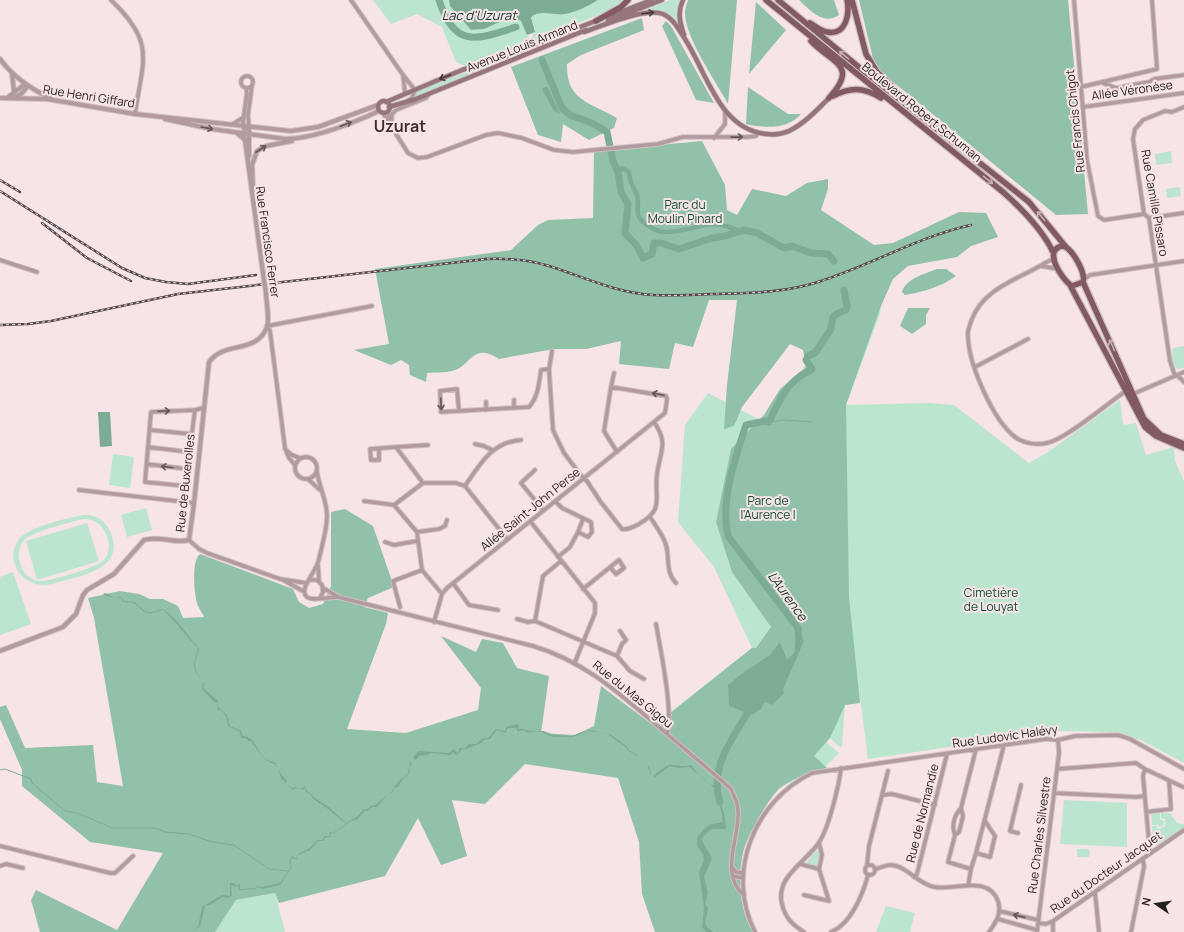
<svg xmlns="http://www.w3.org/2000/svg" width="1184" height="932" viewBox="0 0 1184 932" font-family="Manrope,sans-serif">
  <rect width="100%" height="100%" fill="#f6e4e6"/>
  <path fill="#bbe5cf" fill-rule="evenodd" d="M373,0h76l1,6 21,24 13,-1 20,-9 11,-2 6,3 10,22 -66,23 -9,-4 -14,-35 -25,-13 -26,10z
    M598,0h26l-9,8 -81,33 -2,-5 3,-5 -4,-15c10,-6 20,-1 31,-2 11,-1 27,-8 36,-14z
    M654,0h4l-245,99 4,-8z
    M670,0h11l-3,11v14c-13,-15 -21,-17 -40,-12z
    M1171,151l1,12 -16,2 -1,-11z
    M1180,187l1,9 -14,2 -1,-9z
    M887,263l-7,51 -34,91 84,-2 24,2 75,58 19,-11 72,-52 3,24 1,1 12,-2 10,32 28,-8 1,14 9,20v282l-43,-23 -26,-8 -56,-1 -191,28 -9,-70 1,14 -15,2 -3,41 -1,2 -11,-10 -4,4 13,11 -13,13 1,2 -15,3 -34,18 -111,-61 -4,-10 89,-70 -38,-81 -36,-45 7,-97 23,-32 64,33 70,-129z
    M1184,346v22l-8,1 -4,-10 1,-11z
    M113,454l21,3 -4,31 -21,-3z
    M146,508l6,22 -25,7 -6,-22z
    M86,515c11,0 19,6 24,16 18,40 -33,45 -58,53 -26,7 -50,-22 -33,-45 8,-11 53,-23 67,-24zM86,519c9,1 15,5 19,13 5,9 6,21 -2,29 -6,6 -54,21 -63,20 -4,0 -8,-2 -11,-4 -6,-4 -9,-12 -10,-19 -1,-7 1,-14 6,-19 7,-7 51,-19 61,-20z
    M87,523l12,38 -62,19 -11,-39z
    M13,572l18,52 -31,11v-58z
    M1064,800l63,3v44l-67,-3z
    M1160,813v6l4,2v4l-5,2 -1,-2h-6l-1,-11z
    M1161,813h9c4,5 6,12 14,11v4l-28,17 -5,-5h2l-1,-14h5v2l2,1 6,-3v-7l-4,-1z
    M1077,849h12l1,6 -1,2h-12z
    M815,850l3,1 2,3 -3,12 -11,-2z
    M275,893l10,39h-70l21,-32z
    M886,906l29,7 -5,19h-34z"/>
  <path fill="#91c1a9" d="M688,0h49l-9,104c-12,-22 -44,-68 -43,-92 0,-4 2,-8 3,-12z
    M799,0h35l5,15c-16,11 -29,-5 -40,-15z
    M859,0h209l20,214 -32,1 -181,-148z
    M756,2l30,28 -37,44z
    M642,18l2,12 -63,25 -14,9c-1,37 23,38 50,54l-3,10 -25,12 -26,-16 -2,18 -23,-7 -27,-68z
    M666,21l5,5 43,77 -18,-3 -34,-74z
    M748,87l40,27h13c-13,16 -37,14 -55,10z
    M702,141l23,44 2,25 10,5 15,-26 34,7 21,-13 21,-4v10l-7,21 53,35 19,-2 66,-31 27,1 12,24 -27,9 -14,11 -49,9 -15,13 -12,27 -35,99 3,192 11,106 -15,2 -15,33 -16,18 13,12c-13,2 -41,13 -49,22 -11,12 -30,44 -34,59 -7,24 -5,62 9,83h-98l-13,-38 -3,-52 -21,-64 -93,-14 -40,40 -33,-4 15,56 -26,9 -23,-47 -33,58 -106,27 -4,-10 -39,7 -21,32h-175l-9,-32 5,-10 81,40 46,-77 -73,-11 -68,-56v-16l-22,-51v-12l6,-2 19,43 68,-3 4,37 26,4 -29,-168 -6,-20 32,-7 19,3 11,5h13l15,7 5,12 21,-1c-1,-3 -4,-7 -6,-11 -4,-9 -7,-46 2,-52l93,35 6,13 10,6 14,-4 8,-18v-74l14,-3 28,17 21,61 -26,11 -4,9 24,6 -2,11 -39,105 59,4 72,-23 3,-22 -40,-52 35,16 6,-13 21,4 14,25 32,8 -8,57 34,2 19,-9 7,-40 53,40 98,-78h4l15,-21 -39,-55 -16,-50 15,-73 33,-34 16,-26 26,-22 -3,-17 -13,-6 -48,63 -8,19 -10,3 3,-44 10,-85h-28l-16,47 -18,-4 -6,26 -50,-5 2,-23 -35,8h-32l-55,10c-27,-18 -28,8 -47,12 -7,2 -17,1 -25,2l-1,9 -16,-7 -1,-10 -8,-5 -10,5 -37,-15 35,-6 -14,-75 136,-19 27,-25 10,-5 45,-2 1,-67z
    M937,269h9l10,7c-15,11 -33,16 -51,19l-3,-3c4,-14 23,-18 35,-23z
    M908,308h22l-4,7v9l-14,10 -12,-8z"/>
  <path fill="#7dac94" d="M449,0h149c-10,6 -21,12 -33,14 -12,2 -24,-5 -34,3l4,15 -8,3 -6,-14 -6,-3 -11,2 -20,9 -13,1 -21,-24z
    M547,86l13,28 -6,-3 -12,-22z
    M98,412h12l2,34 -12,1z
    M105,593l8,4h8l3,4 11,1c5,4 9,11 17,10 4,0 6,-3 10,-3 16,8 24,26 37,39l-4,16 1,7 8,13 -1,4 15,13v5l9,9 3,11 11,5 2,5c10,0 13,12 19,19 4,5 9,6 14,8l2,7 9,11 -2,3 8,4 3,-1 5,2 4,-3 2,5 5,3 1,3 16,10 17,16 12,-7 6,-7h4l4,-4h3l17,-14c2,-6 11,-14 16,-18l2,-12 2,3 -3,3 1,6 -6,4 -6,10 -4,1 -1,4 -5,2 -11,13h-5l-5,5 -2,-2 -7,9 -7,2 -18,13 -2,-1 -1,4h-4l-3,4h-5l-8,9 -12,5 -1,5 -5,-2 -2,3 2,6 -12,18 -18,4 -4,-2 -3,2 -16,1 -1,-5 -2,2 -5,-2 1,11 -4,2 -6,-1 -10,7 -7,2 -5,21 -9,5 7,-5 4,-20 20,-12 8,1v-13h5v2l5,-1v5l15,-1 2,-2 5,1 18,-4 11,-16 -2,-6 3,-5 4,3 2,-5 12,-6 7,-8h5l3,-4h4l1,-4 3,1 13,-9 -18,-15 -16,-11 -1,-4 -5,-2 -1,-4 -3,2 -5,-2 -4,2 -9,-7 1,-2 -3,-1 -6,-15c-13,-5 -17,-13 -25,-24h-3l-2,-3h-5l-1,-6 -12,-6 -2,-10 -5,-6h-3l-1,-8 -2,1 -13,-14 1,-7 -8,-11 -1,-6 4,-17c-13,-13 -22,-26 -35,-38 -4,1 -6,2 -10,3 -9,2 -13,-6 -19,-10l-11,-1 -2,-4c-7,-2 -10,1 -18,-4z
    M797,630l7,11 -21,48 1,4 -12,12 -6,-3 -3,2 -1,4 -10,7 -23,-9 -1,-21 16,-13 26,-17 10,-13 7,18 7,-7z
    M517,724l2,2 -1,3c5,-1 8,1 13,2 7,1 12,-3 19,4l25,1 14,-6 21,4 15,11 8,10 11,4 9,17c5,-4 13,-12 19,-11 8,0 12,3 19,0 5,7 15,19 24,21l1,-6h2l-2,9 9,28 1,12h-15l-10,10c4,7 7,12 11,19l-8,19 4,16 -3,11 3,4 -3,16 2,3 6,5h-7l-4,-5 2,-20 -5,-35 5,-12 -1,-6 -6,-8v-8l7,-9 5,-4 14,-3c0,-6 -6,-31 -9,-34 -7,-8 -17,-13 -24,-21l-10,1 -10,-2 -16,12 -10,-19 -11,-4 -9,-9 -18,-13 -19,-2 -10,5 -13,1h-11l-15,-6 -8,2 -8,-3 -4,2 -2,-4h-8l-3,5 -8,-3 -7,9 -7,1v2c-8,3 -14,7 -22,8l-1,3 -4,2 -3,-3 -2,3 -20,-2 -4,2 -8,1 -4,5 -2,-3 5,-7 31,2 5,-4 4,5 1,-6 5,1 5,-5h7l6,-5 6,-1 8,-9 9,2 1,-4z"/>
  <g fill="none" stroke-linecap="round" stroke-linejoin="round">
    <path stroke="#7dac94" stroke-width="1" d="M769,422l16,-2 27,2
      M548,733l6,3
      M571,737l12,-5
      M627,749l11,7
      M648,766l3,8
      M684,767l6,-1
      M663,769l7,-4 10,2
      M0,770l5,-1 26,10 1,4 33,28 12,2 36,15h43l9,4 24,2 23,8 22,3 35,24 18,2"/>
    <path stroke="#7dac94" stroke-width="4.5" d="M618,172l4,-4 7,4c0,10 5,15 8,23 2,6 0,13 1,19 2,9 18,18 27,18
      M668,232c30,-1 40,-16 71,-1"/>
    <path stroke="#7dac94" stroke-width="7" d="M439,0c16,49 37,40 77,27
      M542,60l20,48 8,7 22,8 15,9 6,29 5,11 3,20 7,12 -3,29 12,13 6,12 9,-4 2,-11h7l18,6 33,-11 13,-2 19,-6 13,3 27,15 8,-2 19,7 17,1 6,7
      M799,640l-1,-12 -70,-92c-8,-36 7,-77 18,-111l19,-4 4,1c8,-16 15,-34 30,-45 4,-4 9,-4 13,-8l-6,-9 2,-4 7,-3 16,-24 2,-12 5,-4 8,-3 1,-4 -3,-16
      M720,802c-12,-34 15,-68 32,-96"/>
    <g stroke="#d0c0c2" stroke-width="5.5">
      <path id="minor" d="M111,0c45,43 32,59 24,114
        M351,0l52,75 12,15 -3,8 -5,3
        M1074,0l13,160 11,56 6,4 40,-6
        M403,75l2,19
        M241 82a6 6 0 1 1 12 0a6 6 0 1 1-12 0Z
        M1103,83l13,5 33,-6 5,-3 30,-4
        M1081,87l76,-18 -5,-69
        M1083,107l101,-14
        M388,111l2,10
        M383,113l25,40 10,5 9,-1 59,-22 12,-2 24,5 32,12 19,2 85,-8 25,-7h65l8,-1 2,-3
        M233,124l11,-7
        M391,126l1,-12 4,-4 30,-12 3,-4
        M249,128l-1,-13 4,-30
        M714,138l11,-14v-13
        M245,140l-2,-18 4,-29 -1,-5
        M1149,218l35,-5
        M1053,259c-5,2 -9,5 -13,7 -25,14 -57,24 -68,53 -2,5 -5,13 -4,18 1,28 25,83 47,100 9,7 22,8 32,6 19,-4 61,-40 79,-52
        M0,260l37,12
        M1041,266l17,3
        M1084,279l6,-4 94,-14
        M552,351l-3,18 4,61 11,23 19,25 4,3 13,20 22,28c7,1 11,-2 17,-5 26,-15 15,-25 18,-50 3,-22 12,-31 -3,-52
        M975,367l53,-28
        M1177,375l7,7
        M1175,376l-5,-15 -21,-143 -5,-4 -11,-75 2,-10 8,-9 22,-9 7,1 12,-5
        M611,387l3,-14
        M1133,394l51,-22
        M514,400v8
        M486,402v8
        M459,411l-2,-22 -17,2 1,21 88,-5c9,-10 10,-23 12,-37l8,-1
        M150,430l41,4
        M475,444l9,2 8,4
        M148,447l41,5
        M285,449l7,6 8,3
        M379,449v11h-8l-1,-11 26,-2
        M295 468a11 11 0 1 1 22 0a11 11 0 1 1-22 0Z
        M147,464l40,5
        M295,465l-6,-7 -4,-10 -15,-117 -3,-5 105,-20
        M535,470l-14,13 22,27
        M317,472c2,14 10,29 10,44 0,14 -5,29 -8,43 -2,12 -20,29 -13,37 4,6 24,1 32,1l195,49c56,17 90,51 134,88 21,18 43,36 64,55 4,9 8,17 7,27 0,24 -18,60 6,79
        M308,479l12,11
        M423,483l-27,-36 32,-2
        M185,486l-40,-4 6,-70 44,-2
        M465,486c15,-22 27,-44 56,-46
        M79,490l115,13
        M183,501l12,-91 8,-2
        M364,501l30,4
        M556,502l6,6 29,14 1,10 -4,5 -10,-5 5,-13
        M650,517c6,9 13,18 16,28 4,13 -1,27 10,38
        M530,521l65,82v10l-20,49
        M417,532l22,-3 6,-3 2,-6
        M189,540l10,9 8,4 73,26 26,4
        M385,542l9,3 23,-4
        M558,557l12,-10 8,-15
        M561,561l-18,15 -8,45 82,35 13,15 14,8
        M318,565l1,16
        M283,580l20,11
        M310,580h7l5,5 1,7 -3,6
        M453,583l16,22 29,5
        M323,588l14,8
        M583,589l36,-29 5,8 -8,6 -6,-7
        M442,594l-20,-24 -5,-38 -23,-27 29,-22h33l9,3 42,53
        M400,607l-7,-26 29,-11
        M517,619l11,3 7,-1
        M434,622l8,-28 5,-6 218,-175 2,-14 -1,-3 -55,-9 -7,44 13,21
        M656,624c4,23 18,90 11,110
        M617,656l5,-12 4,-4 -6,-9
        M1057,769l79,-6 9,6 38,18
        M1145,769l-2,7 7,77
        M1054,793l82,4 9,-1
        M882,795l6,-24
        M1146,812l25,-3 -2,-28
        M985,821l10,15 -5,21 -14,-4 28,-108
        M1018,833l-8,-2 11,-46
        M955,835l4,-3 4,-16 -2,-8 15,-59
        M955,835l-7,27 23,7 -3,17
        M955,835c-4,-10 0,-20 6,-27
        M0,846l110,27h5l18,-17
        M800,864l19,5 3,-14 -3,-12
        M865 870a5 5 0 1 1 10 0a5 5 0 1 1-10 0Z
        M867,865l2,-19 13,-51 10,-1 43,11
        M0,866l6,-2 17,4
        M732,867l4,5 7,1
        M875,869c5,-1 11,-4 15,-4 16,0 28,19 44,22 20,4 54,-13 64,14 4,13 -2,21 -9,31
        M971,869l5,-16
        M733,876l10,2
        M914,877l3,-3 30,-120
        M1095,892l4,40
        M804,895l25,6 -10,-32
        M999,911l39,9
        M998,919l39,11
        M1053,921v11
        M1038,923l8,1 7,-3 131,-91
        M755,932c-30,-59 -1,-131 57,-159l234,-34 12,1 17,-4 43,-1 12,4 54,30
        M804,932c-11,-7 -19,-14 -22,-28 -7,-28 25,-42 38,-63 9,-15 19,-55 21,-73
        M831,932c20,-8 32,-38 37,-57
        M1037,932l22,-179 -1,-13
        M1131,932l13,-65 -1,-8"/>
    </g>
    <g stroke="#d0c0c2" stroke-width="6">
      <path id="tertiary" d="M0,59c13,18 31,30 50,39
        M12,73l2,18
        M15,97l6,-3 7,-8
        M0,98l47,1 88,15 156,17 27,-4 60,-22
        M7,98l18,-14
        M165,119l47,10 74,10c31,-1 65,-15 93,-28
        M244,125l5,6v25
        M238,134l7,6 18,133
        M253,190l-1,-25 5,-14 9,-5 26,-5
        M0,651l63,-24 13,-13 7,-19 4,-5 27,-16 30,-34c15,-5 30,4 45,0l5,-37 15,-141c16,-22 47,-7 58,-35 3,-9 -1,-25 -1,-34"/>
    </g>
    <g stroke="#d0c0c2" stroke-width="6">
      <path id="secondary" d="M683,0c-6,12 -3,23 1,35
        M607,17l45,-17
        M608,21l54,-21
        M584,32c18,-6 61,-25 79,-18 10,4 16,16 22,25 22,34 34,90 81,95 7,1 16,0 23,-3 16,-8 28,-21 40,-33
        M378 107a6 6 0 1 1 12 0a6 6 0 1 1-12 0Z
        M386,102l76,-32 49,-16 87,-34
        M389,107l27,-8 170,-69"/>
    </g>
    <g stroke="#d0c0c2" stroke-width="8">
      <path id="primary" d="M766,0l237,192c19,17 39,37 50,60
        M778,0l82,68 169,134 37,45
        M852,0l14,54 11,18 28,27
        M596,21l25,-14 7,-7
        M810,23c5,3 11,8 17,9 19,4 23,-18 20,-32
        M811,41c22,23 48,24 18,57
        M833,96c17,-9 31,-9 48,2
        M1063,246c9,2 23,27 20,36l-11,4c-9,-5 -31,-37 -9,-40z
        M1083,282l61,137 17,16 23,9
        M1070,285l75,142 11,9 28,12"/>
    </g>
    <use href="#minor" stroke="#b29b9f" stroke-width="3.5"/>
    <use href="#tertiary" stroke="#b29b9f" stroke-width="4"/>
    <use href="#secondary" stroke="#97767b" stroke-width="4.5"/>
    <use href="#primary" stroke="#825b62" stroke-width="5.5"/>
    <g stroke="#51494a" stroke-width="2.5">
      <path id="rail" d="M0,180l20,12
        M0,191l122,77 23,10 21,4 22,2 68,-9
        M42,223l45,35 44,23
        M0,325l28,-1 23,-3 127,-27 308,-35c21,-1 43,1 63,7 35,11 67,27 104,29 20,1 41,0 61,-1 35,-1 70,-1 104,-12 52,-16 99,-45 153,-57"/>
    </g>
    <use href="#rail" stroke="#f6e4e6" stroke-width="1" stroke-dasharray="3" stroke-linecap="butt"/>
    <g stroke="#d0c0c2" stroke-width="6" stroke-linecap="butt">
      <path id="tertiary-bridge" d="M263,273l3,20"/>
    </g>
    <use href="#tertiary-bridge" stroke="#b29b9f" stroke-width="4"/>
  </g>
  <defs><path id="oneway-shaft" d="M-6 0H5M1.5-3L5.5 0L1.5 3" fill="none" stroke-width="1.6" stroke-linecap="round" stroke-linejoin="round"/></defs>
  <g stroke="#46383b">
    <use href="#oneway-shaft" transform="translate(648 13) rotate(-7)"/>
    <use href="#oneway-shaft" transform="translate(445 77) rotate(158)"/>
  </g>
  <g stroke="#c8adb1">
    <use href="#oneway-shaft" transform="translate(844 55) rotate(-141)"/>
    <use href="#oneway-shaft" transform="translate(988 180) rotate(39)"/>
    <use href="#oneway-shaft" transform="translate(1041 216) rotate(-129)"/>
    <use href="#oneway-shaft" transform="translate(1112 345) rotate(-114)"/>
  </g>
  <g stroke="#645659">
    <use href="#oneway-shaft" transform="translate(346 124) rotate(-21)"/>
    <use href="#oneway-shaft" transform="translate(207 128) rotate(10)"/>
    <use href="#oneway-shaft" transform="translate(737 137) rotate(-1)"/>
    <use href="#oneway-shaft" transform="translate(261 149) rotate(-33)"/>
    <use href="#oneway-shaft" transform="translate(658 394) rotate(-168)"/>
    <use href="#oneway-shaft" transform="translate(441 404) rotate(87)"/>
    <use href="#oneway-shaft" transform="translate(164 411) rotate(-3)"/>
    <use href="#oneway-shaft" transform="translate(167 467) rotate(-173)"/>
    <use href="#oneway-shaft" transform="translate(1019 916) rotate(-167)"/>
  </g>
  <g text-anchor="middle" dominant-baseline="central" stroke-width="4" stroke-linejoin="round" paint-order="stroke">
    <g font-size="12" fill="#241e1f" stroke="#f6e4e6">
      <text transform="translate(522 46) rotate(-22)">Avenue Louis Armand</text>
      <text transform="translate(1132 90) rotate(-8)">Allée Véronèse</text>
      <text transform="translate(89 96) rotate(9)">Rue Henri Giffard</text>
      <text transform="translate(922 112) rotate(39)">Boulevard Robert Schuman</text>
      <text transform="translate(1075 121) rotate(-96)">Rue Francis Chigot</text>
      <text transform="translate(1155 203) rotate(80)">Rue Camille Pissaro</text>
      <text transform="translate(268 242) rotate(82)">Rue Francisco Ferrer</text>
      <text transform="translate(185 483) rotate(-84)">Rue de Buxerolles</text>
      <text transform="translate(530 509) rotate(-39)">Allée Saint-John Perse</text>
      <text transform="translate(633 694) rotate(39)">Rue du Mas Gigou</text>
      <text transform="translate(1005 736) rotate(-8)">Rue Ludovic Halévy</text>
      <text transform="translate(922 813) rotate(-76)">Rue de Normandie</text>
      <text transform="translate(1039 835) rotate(-83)">Rue Charles Silvestre</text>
      <text transform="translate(1106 872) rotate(-35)">Rue du Docteur Jacquet</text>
    </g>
    <g font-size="12" fill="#0f4c34" stroke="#f6e4e6">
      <text x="685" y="204">Parc du<tspan x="685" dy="14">Moulin Pinard</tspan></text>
      <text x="768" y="500">Parc de<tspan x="768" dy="14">l'Aurence I</tspan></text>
      <text x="991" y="592">Cimetière<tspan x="991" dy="14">de Louyat</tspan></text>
    </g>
    <g font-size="13" font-style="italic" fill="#0c3524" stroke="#f6e4e6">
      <text x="479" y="15">Lac d'Uzurat</text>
      <text transform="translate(788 596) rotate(54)">L'Aurence</text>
    </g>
    <g font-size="16" font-weight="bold" fill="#3e3032" stroke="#f6e4e6">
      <text x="400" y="126">Uzurat</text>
    </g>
  </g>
  <g transform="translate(1156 904) rotate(283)" stroke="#f6e4e6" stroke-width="3" paint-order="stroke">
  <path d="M0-3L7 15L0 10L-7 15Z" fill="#241e1f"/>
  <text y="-6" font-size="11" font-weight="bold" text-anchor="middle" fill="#241e1f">N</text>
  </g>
</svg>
